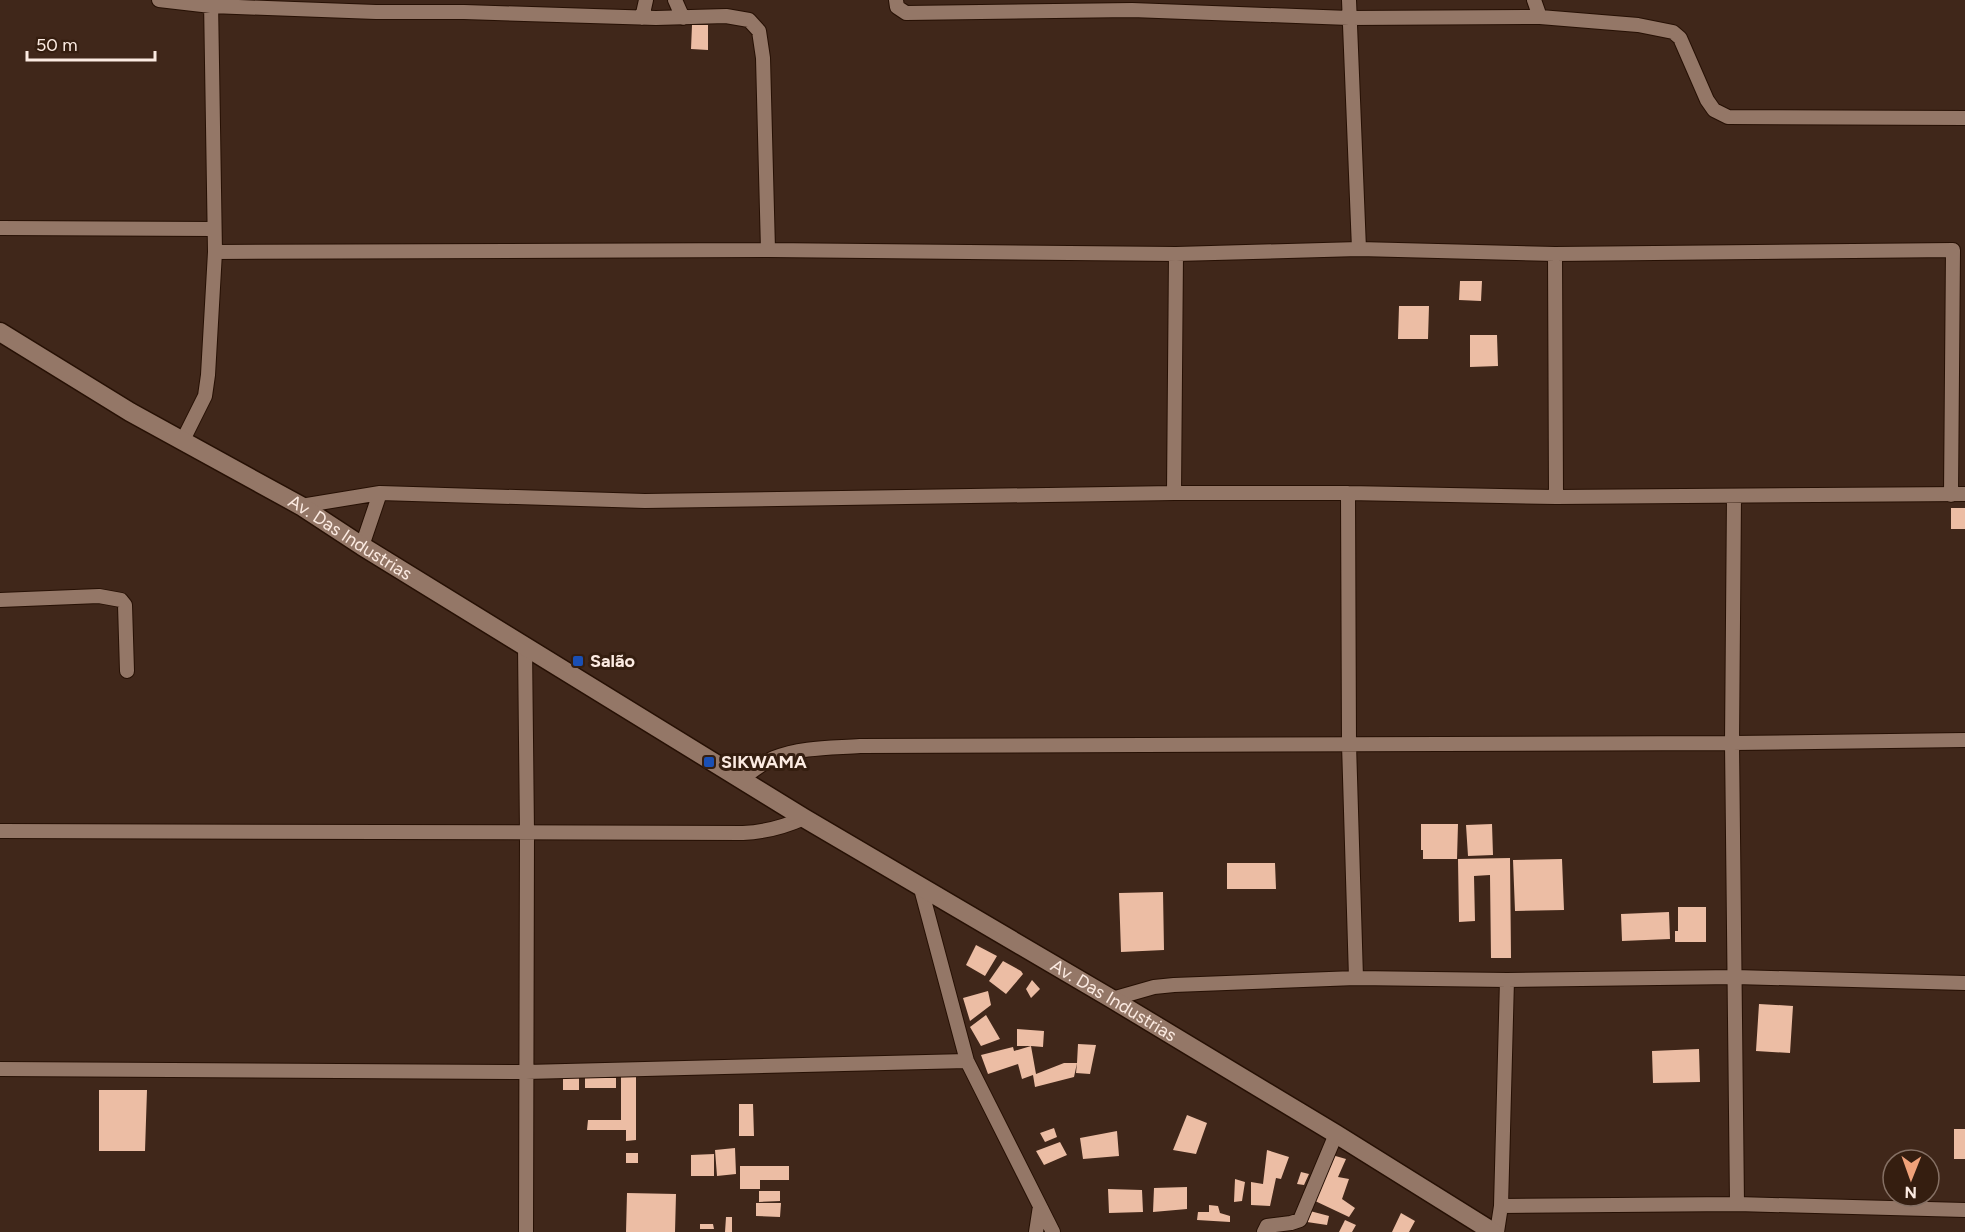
<svg xmlns="http://www.w3.org/2000/svg" width="1965" height="1232" viewBox="0 0 1965 1232" font-family="Figtree,sans-serif">
  <rect width="100%" height="100%" fill="#40271a"/>
  <path fill="#ecbda4" d="M692,25h16v25l-17,-1z
    M1460,281h22l-1,20 -22,-1z
    M1399,306h30l-1,33h-30z
    M1470,335h27l1,31 -28,1z
    M1951,508h14v21h-14z
    M1421,824h37l-1,35h-34v-9h-2z
    M1492,824l1,31 -25,1 -2,-31z
    M1510,858l1,100h-20l-1,-83 -16,1 1,45 -16,1 -1,-63z
    M1562,859l2,51 -49,1 -2,-51z
    M1227,863h48l1,26h-49z
    M1163,892l1,58 -43,2 -2,-59z
    M1678,907h28v35h-31v-11h3z
    M1669,912l1,27 -48,2 -1,-27z
    M976,945l21,11 -12,20 -19,-11z
    M1003,961l18,10 2,3 -17,20 -17,-13z
    M1032,980l8,9 -9,9 -5,-9z
    M988,991l3,14 -21,16 -7,-23z
    M1759,1004l34,2 -3,47 -34,-2z
    M986,1015l14,24 -19,7 -11,-19z
    M1017,1029l27,2 -1,16 -12,-1 5,28 28,-11h13l1,-19 18,1 -6,29 -14,-1 1,-10 -3,14 -39,10 -2,-12 -11,4 -4,-15 -30,10 -7,-19 32,-8 1,4 17,-5h-14z
    M1699,1049l1,33 -47,1 -1,-32z
    M621,1077h15v63l-10,1v-11h-39l1,-10h33z
    M563,1078h16v12h-16z
    M585,1078h31v10h-31z
    M99,1090h48l-2,61h-46z
    M739,1104h14l1,32h-15z
    M1187,1115l20,8 -11,31 -23,-4z
    M1054,1128l3,9 -12,5 -5,-9z
    M1954,1129h11v30h-11z
    M1117,1131l2,25 -36,3 -3,-21z
    M1060,1142l7,13 -23,10 -8,-14z
    M735,1148l1,26 -19,2 -2,-26z
    M1267,1150l22,7 -8,22 -5,-1 -6,28 -19,-1v-23l12,2z
    M626,1153h12v10h-12z
    M714,1154v22h-23v-21z
    M1332,1155l14,4 -8,18 11,2 -7,20 13,9 -6,9 -36,-17z
    M740,1166h49v14h-29v9h-20z
    M1301,1172l8,2 -5,11 -7,-1z
    M1235,1179l10,3 -3,19 -8,1z
    M1187,1187v22l-34,3 1,-24z
    M1108,1189l34,1 1,22 -34,1z
    M759,1191h21v10l-21,1z
    M627,1193l49,1 -1,38h-49z
    M756,1203h25l-1,14 -24,-1z
    M1209,1205l9,1 2,7 10,3v6l-33,-2 1,-8h11z
    M1310,1211l19,5 -2,9 -20,-3z
    M1401,1213l14,8 -6,11h-17z
    M726,1217h6v15h-7z
    M1345,1220l11,5 -4,7h-13z
    M700,1224h13l1,5h-14z"/>
  <g fill="none" stroke-linecap="round" stroke-linejoin="round">
    <g stroke="#261004" stroke-width="16">
      <path id="street" d="M159,0l52,6 165,6h88l192,6 70,-2 23,4 10,11 4,27 5,192
        M675,0l8,18
        M896,0l1,7 9,6 226,-3 217,8 191,-1 98,8 35,7 7,6 27,62 7,10 14,7 237,1
        M1349,0l10,249
        M1534,0l6,17
        M642,18l4,-18
        M0,228l214,1
        M215,252l553,-2 408,4 183,-5 196,5 398,-4 -2,245
        M1555,254l1,243
        M182,442l23,-46 3,-21 7,-123 -4,-252
        M1174,493l2,-239
        M1348,493l1,251 7,234
        M1734,496l-2,247 5,461
        M301,506l79,-13 265,8 529,-8h174l208,4 409,-3
        M362,546l18,-53
        M0,600l99,-4 22,4 4,5 2,66
        M525,646l2,187 -1,399
        M742,779c10,-8 20,-16 32,-21 27,-11 58,-10 86,-12l872,-3 233,-3
        M0,831l743,2c22,-1 41,-6 61,-15
        M920,885l47,176 86,171
        M1112,999l42,-12 20,-2 182,-7 151,2 228,-3 230,6
        M0,1069l526,3 441,-11
        M1501,1206l236,-2 228,6
        M1036,1232l4,-26
        M1264,1232l3,-6 24,-3 9,-3 36,-86
        M1497,1232l4,-26 6,-226"/>
    </g>
    <g stroke="#261004" stroke-width="21">
      <g id="secondary">
        <path id="s1" d="M0,332l130,80 171,94 61,40 442,272 308,181 224,135 157,98"/>
      </g>
    </g>
    <use href="#street" stroke="#947767" stroke-width="14"/>
    <use href="#secondary" stroke="#947767" stroke-width="18"/>
  </g>
  <g fill="#1a4fb4" stroke="#351e10" stroke-width="2">
    <rect x="572" y="655" width="12" height="12" rx="3"/>
    <rect x="703" y="756" width="12" height="12" rx="3"/>
  </g>
  <g text-anchor="middle" dominant-baseline="central" stroke-width="6" stroke-linejoin="round" paint-order="stroke">
    <g font-size="18" fill="#fcebe2" stroke="#351e10">
      <text stroke="none"><textPath href="#s1" startOffset="406">Av. Das Industrias</textPath></text>
      <text stroke="none"><textPath href="#s1" startOffset="1299">Av. Das Industrias</textPath></text>
    </g>
    <g font-size="18" font-weight="bold" fill="#fcebe2" stroke="#351e10" text-anchor="start">
      <text x="590" y="661">Salão</text>
      <text x="721" y="762">SIKWAMA</text>
    </g>
  </g>
  <g transform="translate(1911 1178) rotate(181)"><circle r="28" fill="#351e10" stroke="#857064" stroke-width="1.5"/>
  <path d="M0-4.5L10 22L0 15L-10 22Z" fill="#f0a27a"/>
  <text y="-9" font-size="16" font-weight="bold" text-anchor="middle" fill="#fcebe2">N</text>
  </g>
  <path d="M27 51v9h128v-9" fill="none" stroke="#fcebe2" stroke-width="3"/>
  <text x="36" y="51" font-size="18" fill="#fcebe2" stroke="#351e10" stroke-width="4.5" paint-order="stroke">50 m</text>
</svg>
